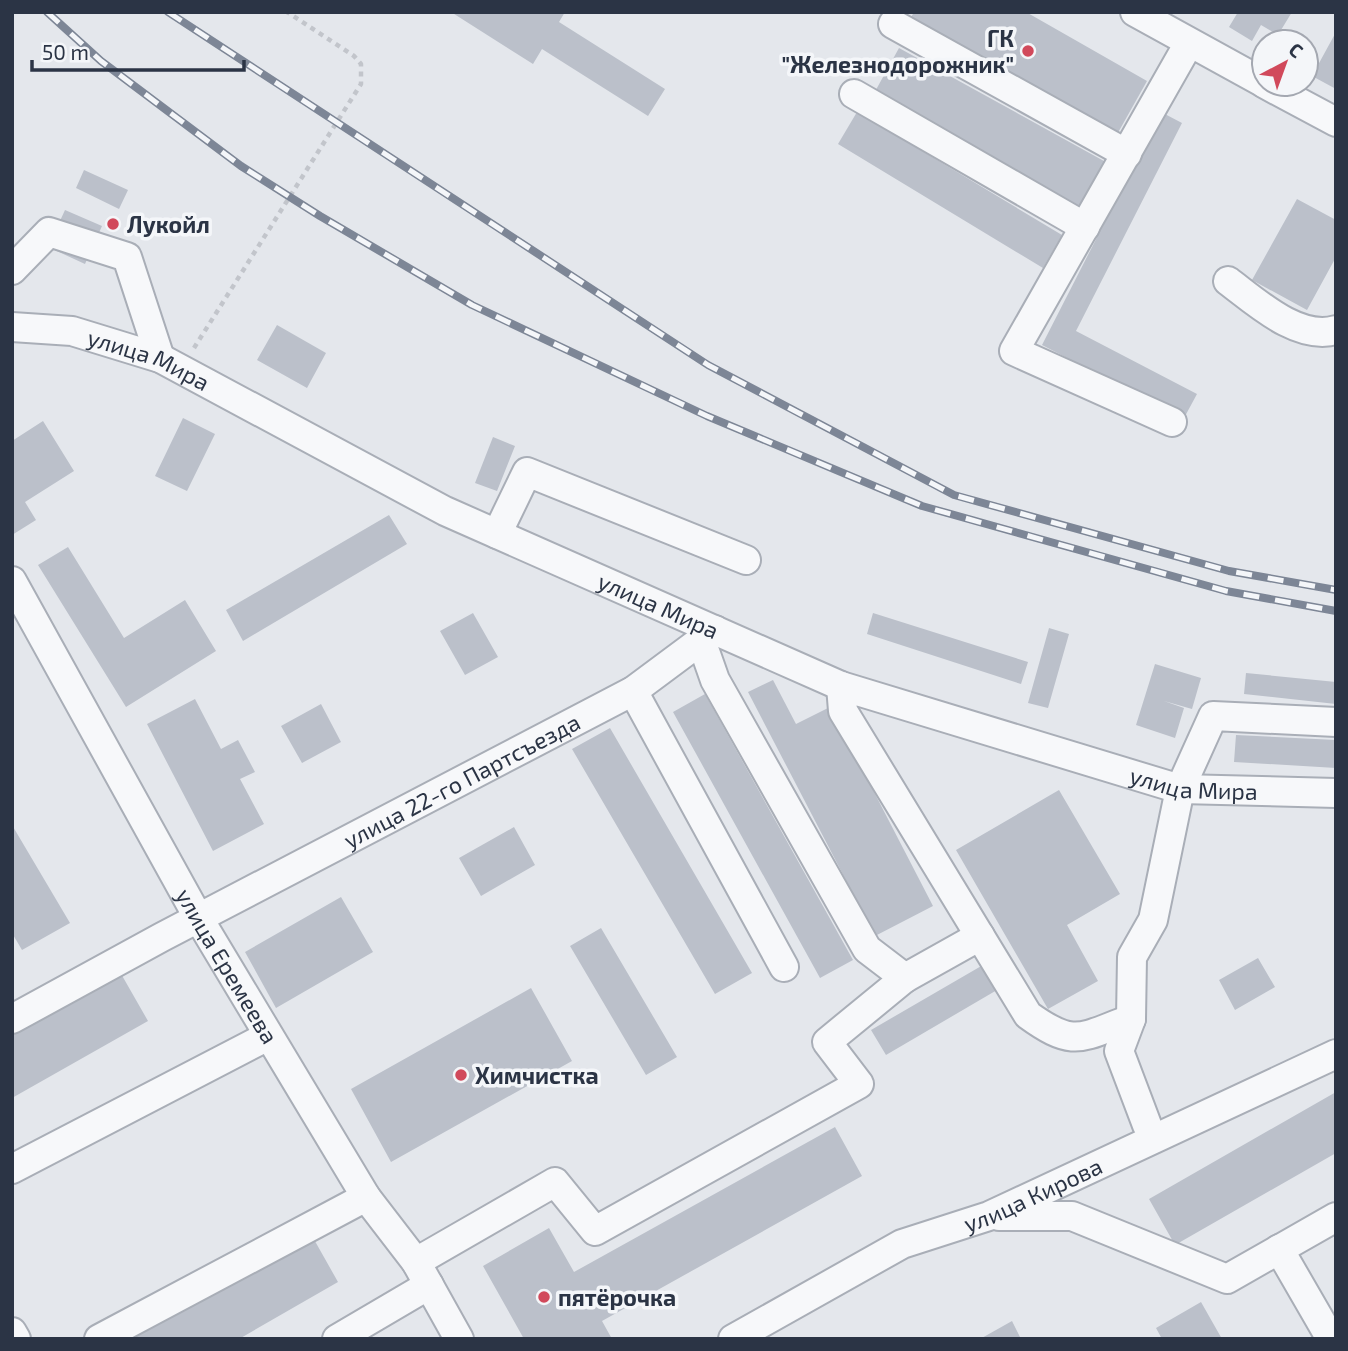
<svg xmlns="http://www.w3.org/2000/svg" width="1348" height="1351" viewBox="0 0 1348 1351" font-family="'Exo 2',sans-serif">
  <rect width="100%" height="100%" fill="#e4e7ec"/>
  <path fill="#bbc0ca" d="M451,12h114l-6,10 106,67 -17,27 -106,-67 -9,15z
    M914,12h112l121,69 -32,57 -206,-117z
    M1238,12h54l-14,23 -17,-10 -9,16 -23,-14z
    M1336,32v57l-24,-13z
    M899,48l214,118 -27,49 -214,-118z
    M857,112l205,123 -19,33 -205,-124z
    M1161,112l21,11 -106,208 121,63 -13,24 -142,-73z
    M84,170l44,20 -9,19 -43,-21z
    M1297,199l39,21v37l-29,53 -55,-30z
    M65,210l37,16 -17,38 -37,-17z
    M277,325l49,28 -19,35 -50,-28z
    M183,418l32,16 -28,57 -32,-15z
    M43,421l31,50 -49,31 11,18 -24,15v-94z
    M493,437l22,9 -18,45 -22,-8z
    M389,515l18,29 -164,97 -17,-31z
    M68,547l56,91 61,-38 31,51 -90,56 -88,-142z
    M473,613l25,44 -33,18 -25,-44z
    M873,613l155,49 -7,22 -154,-50z
    M1049,628l20,6 -21,74 -20,-5z
    M1155,664l46,14 -9,31 -28,-8 20,7 -9,30 -39,-13z
    M1246,673l90,9v22l-92,-10z
    M773,680l23,44 34,-17 103,199 -58,30 -127,-244z
    M705,694l148,266 -33,18 -147,-266z
    M195,699l26,50 17,-9 17,32 -15,7 24,45 -51,27 -66,-127z
    M321,704l20,38 -39,21 -21,-37z
    M610,728l142,245 -37,21 -143,-245z
    M1236,735l100,5v28l-102,-6z
    M1059,790l61,104 -53,31 31,56 -50,28 -92,-159z
    M12,825l58,98 -48,27 -10,-17z
    M514,827l21,38 -54,31 -22,-38z
    M341,897l32,55 -97,56 -31,-56z
    M601,928l76,129 -31,18 -76,-129z
    M1258,958l17,29 -40,23 -16,-30z
    M983,965l14,25 -111,65 -15,-25z
    M120,972l28,49 -136,77v-64z
    M531,988l41,73 -181,101 -40,-73z
    M1336,1092v61l-161,92 -26,-46z
    M835,1127l27,49 -260,145 10,18h-88l-41,-73 66,-38 25,44z
    M307,1227l31,55 -99,57h-117z
    M1201,1302l21,37h-60l-6,-11z
    M1012,1321l9,18h-41z"/>
  <g fill="none" stroke-linecap="round" stroke-linejoin="round">
    <g stroke="#a9aeb7" stroke-width="32">
      <g id="minor">
        <path d="M1135,12l129,71"/>
        <path d="M893,24l234,130"/>
        <path d="M1265,84l71,38"/>
        <path d="M854,94l231,133"/>
        <path d="M12,270l37,-38 78,25 33,101"/>
        <path d="M1228,281c28,21 70,60 108,49"/>
        <path id="s1" d="M12,327l60,4 88,27 285,153 396,175 339,103 156,4"/>
        <path d="M1172,422l-158,-71 175,-308"/>
        <path d="M497,534l30,-62 219,88"/>
        <path id="s2" d="M12,581l187,338 167,278 50,65 43,77"/>
        <path d="M702,643l13,37 152,269 38,29"/>
        <path d="M841,686l2,25 185,304c47,34 53,22 103,4"/>
        <path d="M633,691l151,276"/>
        <path id="s3" d="M12,1019l150,-82 471,-246 82,-61"/>
        <path d="M1147,1125l-28,-74 12,-32 1,-62 21,-37 27,-131 33,-73 123,6"/>
        <path d="M12,1169l256,-133"/>
        <path d="M999,1216h73l155,63 109,-62"/>
        <path d="M1279,1249l52,90"/>
        <path d="M416,1262l139,-80 40,49 264,-147 -32,-42 78,-64 75,-42"/>
        <path d="M12,1332l4,7"/>
        <path d="M99,1339l267,-142"/>
        <path d="M337,1339l92,-54"/>
        <path id="s4" d="M733,1339l169,-95 87,-28 347,-162"/>
      </g>
    </g>
    <path stroke="#c2c5cb" stroke-width="4.5" stroke-dasharray="5 5" stroke-linecap="butt" d="M194,348l167,-264v-20l-7,-8 -67,-44"/>
    <use href="#minor" stroke="#f7f8fa" stroke-width="28"/>
    <g stroke="#7d8696" stroke-width="8">
      <path id="rail" d="M47,12l54,49 140,105 79,50 152,89 235,111 215,90 304,85 110,20
        M168,12l540,353 246,130 275,76 107,19"/>
    </g>
    <use href="#rail" stroke="#f4f6f9" stroke-width="5" stroke-dasharray="16" stroke-linecap="butt"/>
  </g>
  <g fill="#d1495b" stroke="#f4f6f9" stroke-width="2.5">
    <circle cx="1028" cy="51" r="7"/>
    <circle cx="113" cy="224" r="7"/>
    <circle cx="461" cy="1075" r="7"/>
    <circle cx="544" cy="1297" r="7"/>
  </g>
  <g text-anchor="middle" dominant-baseline="central" stroke-width="7" stroke-linejoin="round" paint-order="stroke">
    <g font-size="23" font-weight="bold" fill="#2b3445" stroke="#f4f6f9" text-anchor="start">
      <text x="1014" y="38" text-anchor="end">ГК<tspan x="1014" dy="26">"Железнодорожник"</tspan></text>
      <text x="127" y="224">Лукойл</text>
      <text x="475" y="1075">Химчистка</text>
      <text x="558" y="1297">пятёрочка</text>
    </g>
    <g font-size="23" fill="#2b3445" stroke="#f4f6f9">
      <text stroke="none"><textPath href="#s1" startOffset="142">улица Мира</textPath></text>
      <text stroke="none"><textPath href="#s1" startOffset="709">улица Мира</textPath></text>
      <text stroke="none"><textPath href="#s3" startOffset="509">улица 22-го Партсъезда</textPath></text>
      <text stroke="none"><textPath href="#s1" startOffset="1276">улица Мира</textPath></text>
      <text stroke="none"><textPath href="#s2" startOffset="441">улица Еремеева</textPath></text>
      <text stroke="none"><textPath href="#s4" startOffset="334">улица Кирова</textPath></text>
    </g>
  </g>
  <rect width="1348" height="1351" fill="none" stroke="#2b3445" stroke-width="28"/>
  <g transform="translate(1285 63) rotate(41)"><circle r="33" fill="#f4f6f9" stroke="#a4a8b1" stroke-width="2"/>
  <path d="M0-5L12 26L0 18L-12 26Z" fill="#d1495b"/>
  <text y="-10" font-size="19" font-weight="bold" text-anchor="middle" fill="#2b3445">С</text>
  </g>
  <path d="M32 60v10h212v-10" fill="none" stroke="#2b3445" stroke-width="3.5"/>
  <text x="42" y="60" font-size="21" fill="#2b3445" stroke="#f4f6f9" stroke-width="5" paint-order="stroke">50 m</text>
</svg>
